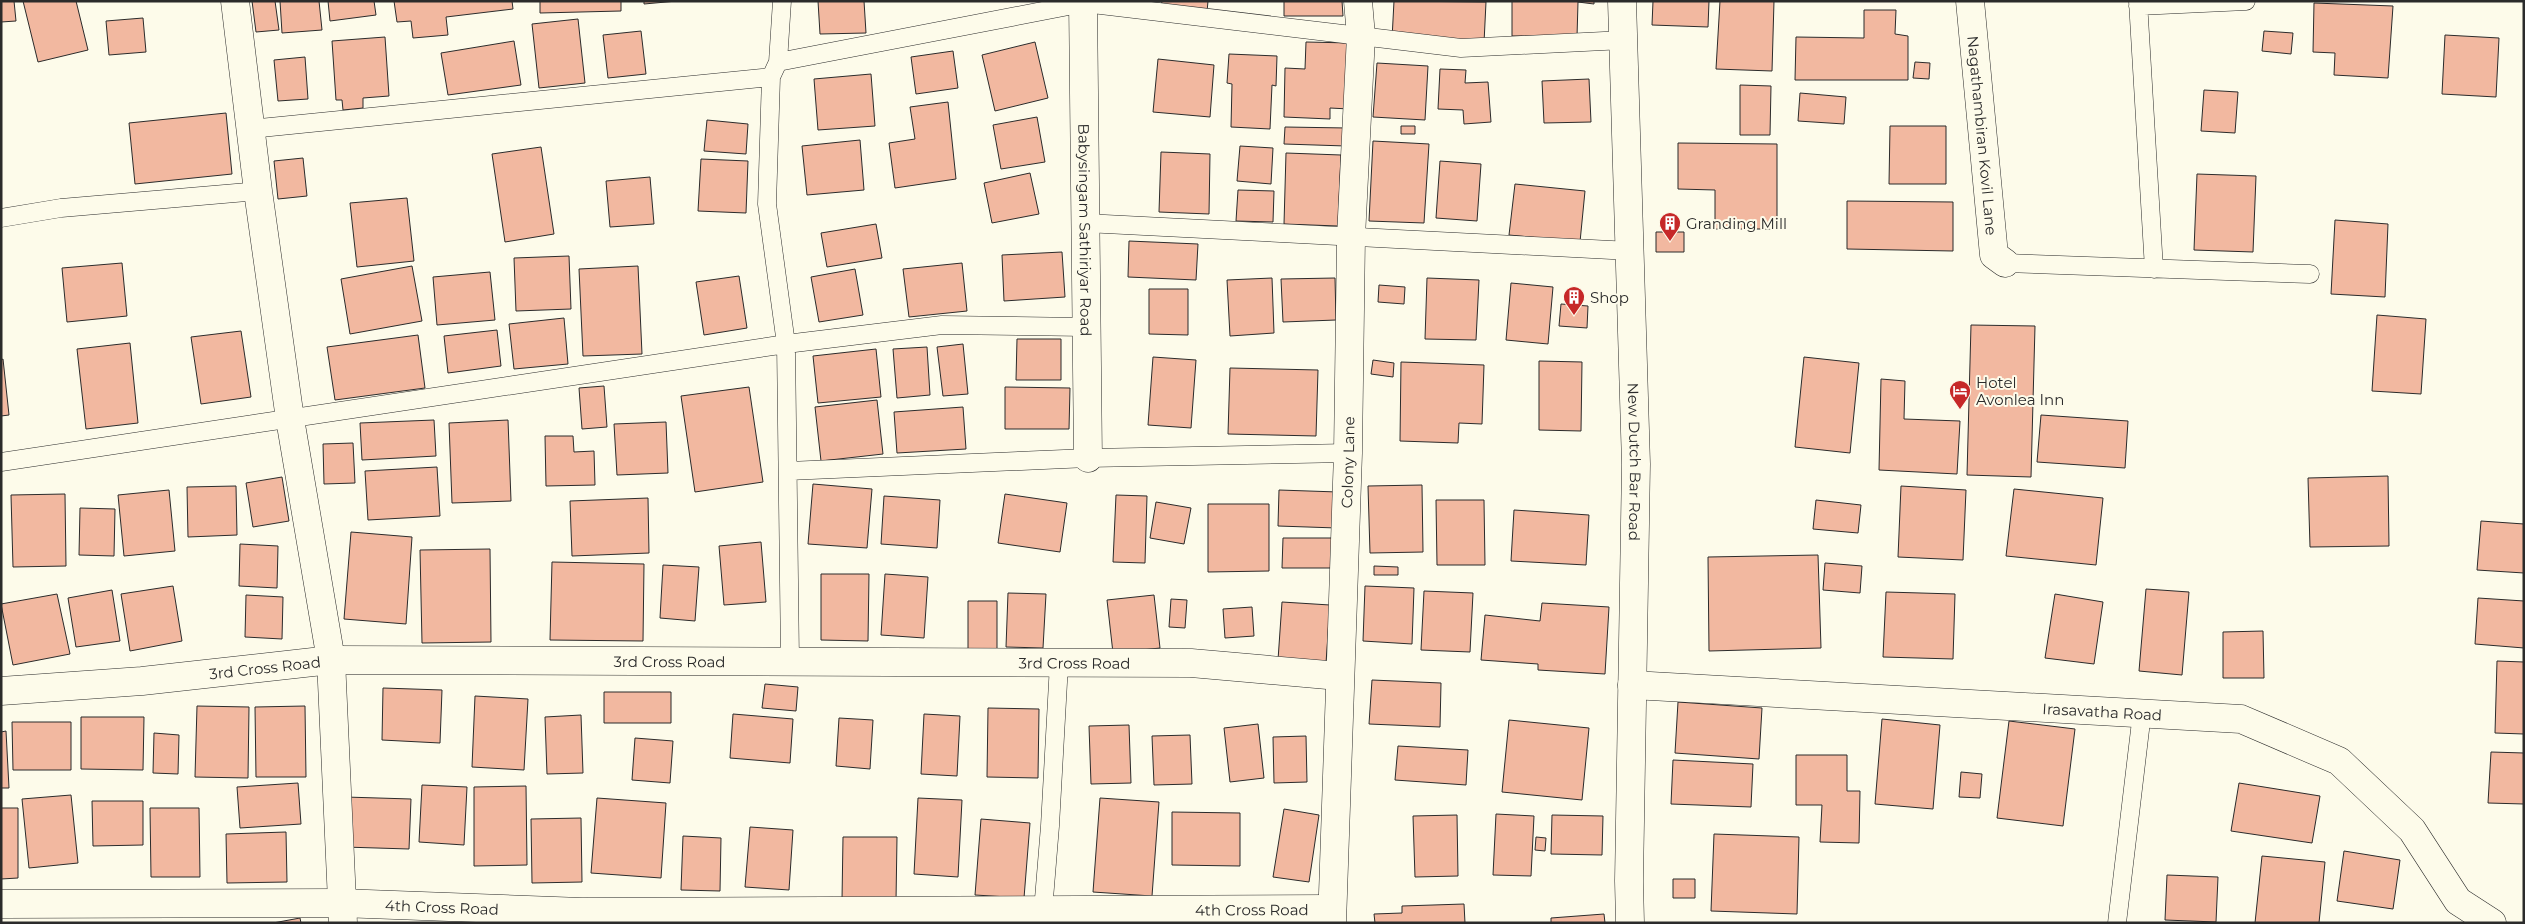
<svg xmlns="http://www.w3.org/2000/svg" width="2525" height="924" viewBox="0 0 2525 924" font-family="Montserrat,sans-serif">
  <rect width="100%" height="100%" fill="#fdfbea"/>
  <path fill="#f2b8a0" stroke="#2b2b2b" d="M1,1h13l2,20 -15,1z
    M23,1h53l12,49 -50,12z
    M252,1h23l4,29 -23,2z
    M280,1h39l3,29 -40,3z
    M328,1h46l2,14 -46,6z
    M394,1h118l1,8 -67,8 2,18 -35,3 -2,-17 -14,1z
    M540,1h81v10l-81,2z
    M644,1h33l-33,3z
    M818,1h46l2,32 -46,1z
    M1162,1h46l-1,11 -46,-4z
    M1284,1h58l1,15h-59z
    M1394,1l92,1 -2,41 -92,-4z
    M1512,1h82v3l-16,-2 -1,35 -65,-1z
    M1653,1h56l-1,26 -56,-2z
    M1720,1h54l-2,70 -56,-2z
    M2314,3l79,3 -5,72 -54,-3 1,-22 -22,-1z
    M1864,10h32l-1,24 13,2v44h-113l1,-43 68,1z
    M143,18l3,34 -37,3 -3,-34z
    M578,19l7,64 -46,5 -7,-64z
    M641,31l5,43 -38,4 -5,-43z
    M2264,31l29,2 -2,21 -29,-3z
    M2445,35l54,3 -3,59 -54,-3z
    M385,37l4,59 -26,2v10l-20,2 -1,-10h-6l-4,-59z
    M514,41l7,44 -73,10 -7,-42z
    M1035,42l13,56 -53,13 -13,-56z
    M1306,42l45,1 -2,66 -19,-1v11l-46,-2 1,-49 20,1z
    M953,51l5,37 -42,6 -5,-37z
    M1229,54l48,2 -1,30 -4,-1 -2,44 -39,-2 1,-43 -5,-1z
    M305,57l3,42 -30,2 -4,-41z
    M1158,59l56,6 -4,52 -57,-5z
    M1915,62l15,1 -1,16 -16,-1z
    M1377,63l51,3 -3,54 -52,-3z
    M1440,69l26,1 -1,13 23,-1 3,40 -27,2 -1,-14 -25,-1z
    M871,74l4,52 -57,4 -4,-51z
    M1589,79l2,43 -47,1 -2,-42z
    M1740,85l31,1 -1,49h-30z
    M2204,90l34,2 -3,41 -34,-2z
    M1800,93l46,4 -2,27 -46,-3z
    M948,102l8,77 -61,9 -6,-45 26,-4 -5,-32z
    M226,113l6,61 -97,10 -6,-61z
    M1037,117l8,45 -44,7 -8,-44z
    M707,120l41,4 -2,30 -42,-3z
    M1401,126h14v8h-14z
    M1890,126h56v58h-57z
    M1285,127l62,1 -1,18 -62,-2z
    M860,140l4,50 -57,5 -5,-49z
    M1373,141l56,3 -5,79 -55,-2z
    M1678,143l99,1v85h-62v-39l-37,-1z
    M1240,146l33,2 -2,36 -34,-3z
    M541,147l13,87 -49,8 -13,-88z
    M1161,152l49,2 -1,60 -50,-2z
    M1286,153l55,2 -3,71 -54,-2z
    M303,158l4,38 -29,3 -4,-38z
    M701,159l47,2 -2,52 -48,-2z
    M1440,161l41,3 -4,57 -41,-3z
    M1030,173l9,41 -47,9 -8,-40z
    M2197,174l59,2 -3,76 -59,-2z
    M650,177l4,47 -44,3 -4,-46z
    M1515,184l70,7 -5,51 -71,-7z
    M1238,190l36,1 -1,31 -37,-1z
    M407,198l7,63 -57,6 -7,-64z
    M1847,201l106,1v49l-106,-2z
    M2335,220l53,4 -3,73 -54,-3z
    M876,224l6,34 -55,9 -6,-34z
    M1656,232h28v20h-28z
    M1129,241l69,3 -2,36 -68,-3z
    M1062,252l3,45 -61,4 -2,-46z
    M569,256l2,53 -55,2 -2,-53z
    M122,263l5,53 -60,6 -5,-54z
    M962,263l5,48 -58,6 -6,-48z
    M412,266l10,55 -72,13 -9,-55z
    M638,266l4,88 -59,2 -4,-87z
    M855,269l8,46 -44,7 -8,-45z
    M490,272l5,48 -58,5 -4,-48z
    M739,276l8,52 -43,7 -8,-53z
    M1272,278l2,55 -44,3 -3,-56z
    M1335,278l1,42 -53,2 -2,-43z
    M1427,278l52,2 -3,60 -51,-1z
    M1511,283l42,4 -5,57 -42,-4z
    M1379,285l26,2 -1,17 -26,-2z
    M1149,289h39v46l-39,-1z
    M1561,304l27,2 -1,22 -28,-2z
    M2377,315l49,4 -5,75 -49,-3z
    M564,318l4,46 -54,5 -5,-45z
    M1971,325l64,1 -4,151 -64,-2z
    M497,330l4,36 -53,7 -4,-37z
    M241,331l10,66 -50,7 -10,-67z
    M418,335l7,53 -90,12 -8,-53z
    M1017,339h44v41h-45z
    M130,343l8,80 -52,6 -9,-80z
    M963,344l5,50 -25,2 -6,-49z
    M927,347l3,48 -33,3 -4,-49z
    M876,349l5,48 -63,6 -5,-47z
    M1153,357l43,3 -5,68 -43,-3z
    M1804,357l55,6 -9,90 -55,-6z
    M3,359l6,56 -8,1v-56z
    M1373,360l21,3 -1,14 -22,-3z
    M1539,361l43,1 -1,69 -42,-1z
    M1401,362l83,3 -2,59 -23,-1 -1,20 -58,-2z
    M1230,368l88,2 -2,66 -88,-2z
    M1881,379l24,2 -1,38 56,2 -3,53 -78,-4z
    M604,386l3,41 -25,2 -3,-41z
    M749,387l14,95 -68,10 -14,-96z
    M1005,387l65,1 -1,41h-64z
    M877,400l6,54 -62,7 -6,-54z
    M963,407l3,42 -69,4 -3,-41z
    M2041,415l87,6 -3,47 -88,-6z
    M434,420l2,36 -74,4 -2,-37z
    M508,420l3,81 -59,2 -3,-80z
    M666,422l2,51 -51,2 -3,-51z
    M545,436h28l1,16 20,-1 1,34 -49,1z
    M353,443l2,40 -31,1 -1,-40z
    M437,467l3,49 -72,4 -3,-49z
    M2388,476l1,70 -79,1 -2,-69z
    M282,477l7,44 -36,6 -7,-44z
    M813,484l59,5 -5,59 -59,-4z
    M1422,485l1,67 -53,1 -2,-67z
    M236,486l1,49 -49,2 -1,-50z
    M1901,486l65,4 -3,70 -65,-3z
    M2014,489l89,9 -7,67 -90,-9z
    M169,490l6,61 -51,5 -6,-61z
    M1279,490l59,2 -1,36 -59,-2z
    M65,494l1,72 -53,1 -2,-72z
    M1005,494l62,9 -7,49 -62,-9z
    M1116,495l31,1 -2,67 -32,-1z
    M884,496l56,4 -3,48 -56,-4z
    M648,498l1,55 -77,3 -2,-55z
    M1436,500h48l1,65h-48z
    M1816,500l45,5 -3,28 -45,-4z
    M1156,502l35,6 -7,36 -34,-6z
    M1208,504h61v67l-61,1z
    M80,508l35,1 -1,47 -35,-1z
    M1514,510l75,5 -3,50 -75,-4z
    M2481,521l43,3v49l-47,-3z
    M351,532l61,5 -6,87 -62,-5z
    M1283,538h53l-1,30h-53z
    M761,542l5,60 -42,3 -5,-59z
    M240,544l38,2 -1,42 -38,-2z
    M490,549l1,93 -69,1 -2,-93z
    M1818,555l3,93 -112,3 -1,-94z
    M552,562l92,2 -1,77 -93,-1z
    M1825,563l37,3 -2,27 -37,-3z
    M663,565l36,2 -4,54 -35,-3z
    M1374,566l24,1v8h-24z
    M821,574h48l-1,67 -47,-1z
    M885,574l43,3 -4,61 -43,-3z
    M173,586l9,55 -52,10 -9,-57z
    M1365,586l49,2 -2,56 -49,-3z
    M2146,589l43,3 -7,83 -43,-4z
    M112,590l8,51 -44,6 -8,-49z
    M1424,591l49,2 -3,59 -49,-2z
    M1886,592l69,2 -2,65 -70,-2z
    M1008,593l38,1 -3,54 -37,-1z
    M57,594l13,60 -57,11 -12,-61z
    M2055,594l48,8 -9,62 -49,-6z
    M246,595l37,2 -1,42 -37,-2z
    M1154,595l6,53 -47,5 -6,-53z
    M2478,598l46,3v47l-49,-4z
    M1171,599l16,1 -2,28 -16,-1z
    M968,601h29v55h-29z
    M1282,602l48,3 -4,58 -48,-3z
    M1542,603l67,4 -4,67 -67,-4v-6l-57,-4 4,-45 55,6z
    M1252,607l2,29 -29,2 -2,-29z
    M2263,631l1,47h-41v-46z
    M2497,661l27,1v72l-29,-1z
    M1372,680l69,3 -1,44 -71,-3z
    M765,684l33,3 -2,24 -34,-3z
    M383,688l59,2 -2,53 -58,-3z
    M604,692h67v31h-67z
    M475,696l53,3 -4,71 -52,-3z
    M1678,702l84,6 -3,51 -84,-6z
    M197,706l52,1 -1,71 -53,-1z
    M305,706l1,71h-50l-1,-70z
    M988,708l51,1 -1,69 -51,-1z
    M733,714l60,5 -3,44 -60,-5z
    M924,714l36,2 -3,60 -36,-2z
    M581,715l2,58 -36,1 -2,-57z
    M81,717h63l-1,53 -62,-1z
    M839,718l34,2 -3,49 -34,-3z
    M1882,719l58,6 -7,84 -58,-5z
    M1509,720l80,8 -7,72 -80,-8z
    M2009,721l66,8 -12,97 -66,-8z
    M12,722h59v48h-58z
    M1258,724l6,54 -34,4 -6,-54z
    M1129,725l2,58 -40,1 -2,-58z
    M6,731l3,57h-8v-56z
    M154,733l25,2 -1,39 -25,-1z
    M1190,735l2,49 -38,1 -2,-49z
    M1306,736l1,46 -33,1 -1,-46z
    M635,738l38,3 -3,42 -38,-3z
    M1398,746l70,4 -2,35 -71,-5z
    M2491,752l33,1v51l-36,-1z
    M1796,755h51v36h13l-1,52 -39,-1 2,-37h-26z
    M1673,760l80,4 -2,43 -80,-3z
    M1961,772l21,2 -2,24 -21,-1z
    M298,783l3,41 -61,4 -3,-41z
    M2239,783l81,13 -8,47 -81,-12z
    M422,785l45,2 -3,58 -45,-3z
    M526,786l1,79 -53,1v-79z
    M71,795l7,68 -49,5 -7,-69z
    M345,797l66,2 -2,50 -65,-2z
    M597,798l69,5 -5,75 -70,-5z
    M918,798l44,2 -4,77 -44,-3z
    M1100,798l59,4 -7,94 -59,-4z
    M92,801h51v44l-50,1z
    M1,808h17v70l-17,1z
    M150,808h49l1,69h-49z
    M1284,809l35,6 -10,67 -36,-5z
    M1172,812l68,1v53l-68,-1z
    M1496,814l38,2 -3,60 -38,-1z
    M1457,815l1,61 -43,1 -2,-61z
    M1552,815l51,1 -1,39 -51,-1z
    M581,818l1,64 -50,1 -1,-64z
    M981,819l49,4 -6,75 -49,-3z
    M750,827l43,3 -4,60 -44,-3z
    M286,832l1,50 -60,1 -1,-49z
    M1714,834l85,3 -2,77 -86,-3z
    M683,836l38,2 -1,53 -39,-1z
    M843,837h54l-1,64 -54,-1z
    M1536,837l10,1 -1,13 -10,-1z
    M2344,851l56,9 -7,49 -56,-8z
    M2262,856l63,6 -6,61h-64z
    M2167,875l51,2 -2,45 -51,-2z
    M1673,879h22v19h-22z
    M1464,904l1,19h-90l-1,-9 28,-1v-7z
    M1604,914l1,9h-54v-5z
    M300,918l1,5h-28z"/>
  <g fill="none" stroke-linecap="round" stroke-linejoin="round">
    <g stroke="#2b2b2b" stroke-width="19">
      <path id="lane" d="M782,1l-4,61 -7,15 -4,127 19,140 4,316
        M2138,1l16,268
        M2138,6l108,-5
        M778,62l306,-59 377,45 163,-8
        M250,129l521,-52
        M1,218l60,-10 197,-17
        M1085,223l546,28
        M2005,263l305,11
        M1,462l785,-118 156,-19 143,2
        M788,471l300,-13 260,-5
        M1043,911l7,-85 9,-162
        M2117,923l25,-210"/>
    </g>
    <g stroke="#2b2b2b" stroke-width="29">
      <g id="street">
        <path d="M235,1l23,190 32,228 41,241 12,263"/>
        <path id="s1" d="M1083,1l5,457"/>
        <path id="s2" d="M1622,1l14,463 -7,417 1,42"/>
        <path id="s3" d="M1970,1l24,254 11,8"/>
        <path id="s4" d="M1632,685l609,34 98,42 73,69 46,71 34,22"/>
        <path id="s5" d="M1,691l141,-10 189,-21 860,3 148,13"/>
        <path id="s6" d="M1,904l339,-1 242,9 750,-3"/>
        <path id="s7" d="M1332,923l16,-470 3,-216 10,-201 -3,-35"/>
      </g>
    </g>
    <use href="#lane" stroke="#fdfbea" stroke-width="18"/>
    <use href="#street" stroke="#fdfbea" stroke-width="28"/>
  </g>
  <defs>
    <g id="building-pin" transform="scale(1.125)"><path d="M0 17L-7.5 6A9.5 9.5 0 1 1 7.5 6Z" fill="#c62828" stroke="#fdfbea"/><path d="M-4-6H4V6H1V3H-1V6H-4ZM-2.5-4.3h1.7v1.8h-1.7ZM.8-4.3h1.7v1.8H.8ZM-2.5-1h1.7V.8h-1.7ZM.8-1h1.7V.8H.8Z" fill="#fff"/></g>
    <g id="hotel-pin" transform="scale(1.125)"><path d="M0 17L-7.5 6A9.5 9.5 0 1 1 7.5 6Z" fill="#c62828" stroke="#fdfbea"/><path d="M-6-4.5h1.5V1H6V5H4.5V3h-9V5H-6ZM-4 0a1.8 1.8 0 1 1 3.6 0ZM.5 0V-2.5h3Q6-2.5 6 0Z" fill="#fff"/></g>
  </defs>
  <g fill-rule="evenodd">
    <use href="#building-pin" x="1670" y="223"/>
    <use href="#building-pin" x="1574" y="297"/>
    <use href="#hotel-pin" x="1960" y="391"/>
  </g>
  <g text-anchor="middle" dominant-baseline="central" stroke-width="4" stroke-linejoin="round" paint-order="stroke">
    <g font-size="15" fill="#2b2b2b" stroke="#fdfbea">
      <text stroke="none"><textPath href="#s3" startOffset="135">Nagathambiran Kovil Lane</textPath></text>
      <text stroke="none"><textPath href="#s1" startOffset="229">Babysingam Sathiriyar Road</textPath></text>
      <text stroke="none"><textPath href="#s7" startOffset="461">Colony Lane</textPath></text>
      <text stroke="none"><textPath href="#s2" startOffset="461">New Dutch Bar Road</textPath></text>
      <text stroke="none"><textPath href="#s5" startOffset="670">3rd Cross Road</textPath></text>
      <text stroke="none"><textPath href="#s5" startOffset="1075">3rd Cross Road</textPath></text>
      <text stroke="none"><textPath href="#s5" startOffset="265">3rd Cross Road</textPath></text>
      <text stroke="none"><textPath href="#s4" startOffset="471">Irasavatha Road</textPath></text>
      <text stroke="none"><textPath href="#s6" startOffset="441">4th Cross Road</textPath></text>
      <text stroke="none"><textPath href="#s6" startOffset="1251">4th Cross Road</textPath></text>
    </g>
    <g font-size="15" fill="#2b2b2b" stroke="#fdfbea" text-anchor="start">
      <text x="1686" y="223">Granding Mill</text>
      <text x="1590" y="297">Shop</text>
      <text x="1976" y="382">Hotel<tspan x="1976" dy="17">Avonlea Inn</tspan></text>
    </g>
  </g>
  <rect width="2525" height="924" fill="none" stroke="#2b2b2b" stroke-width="5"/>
</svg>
